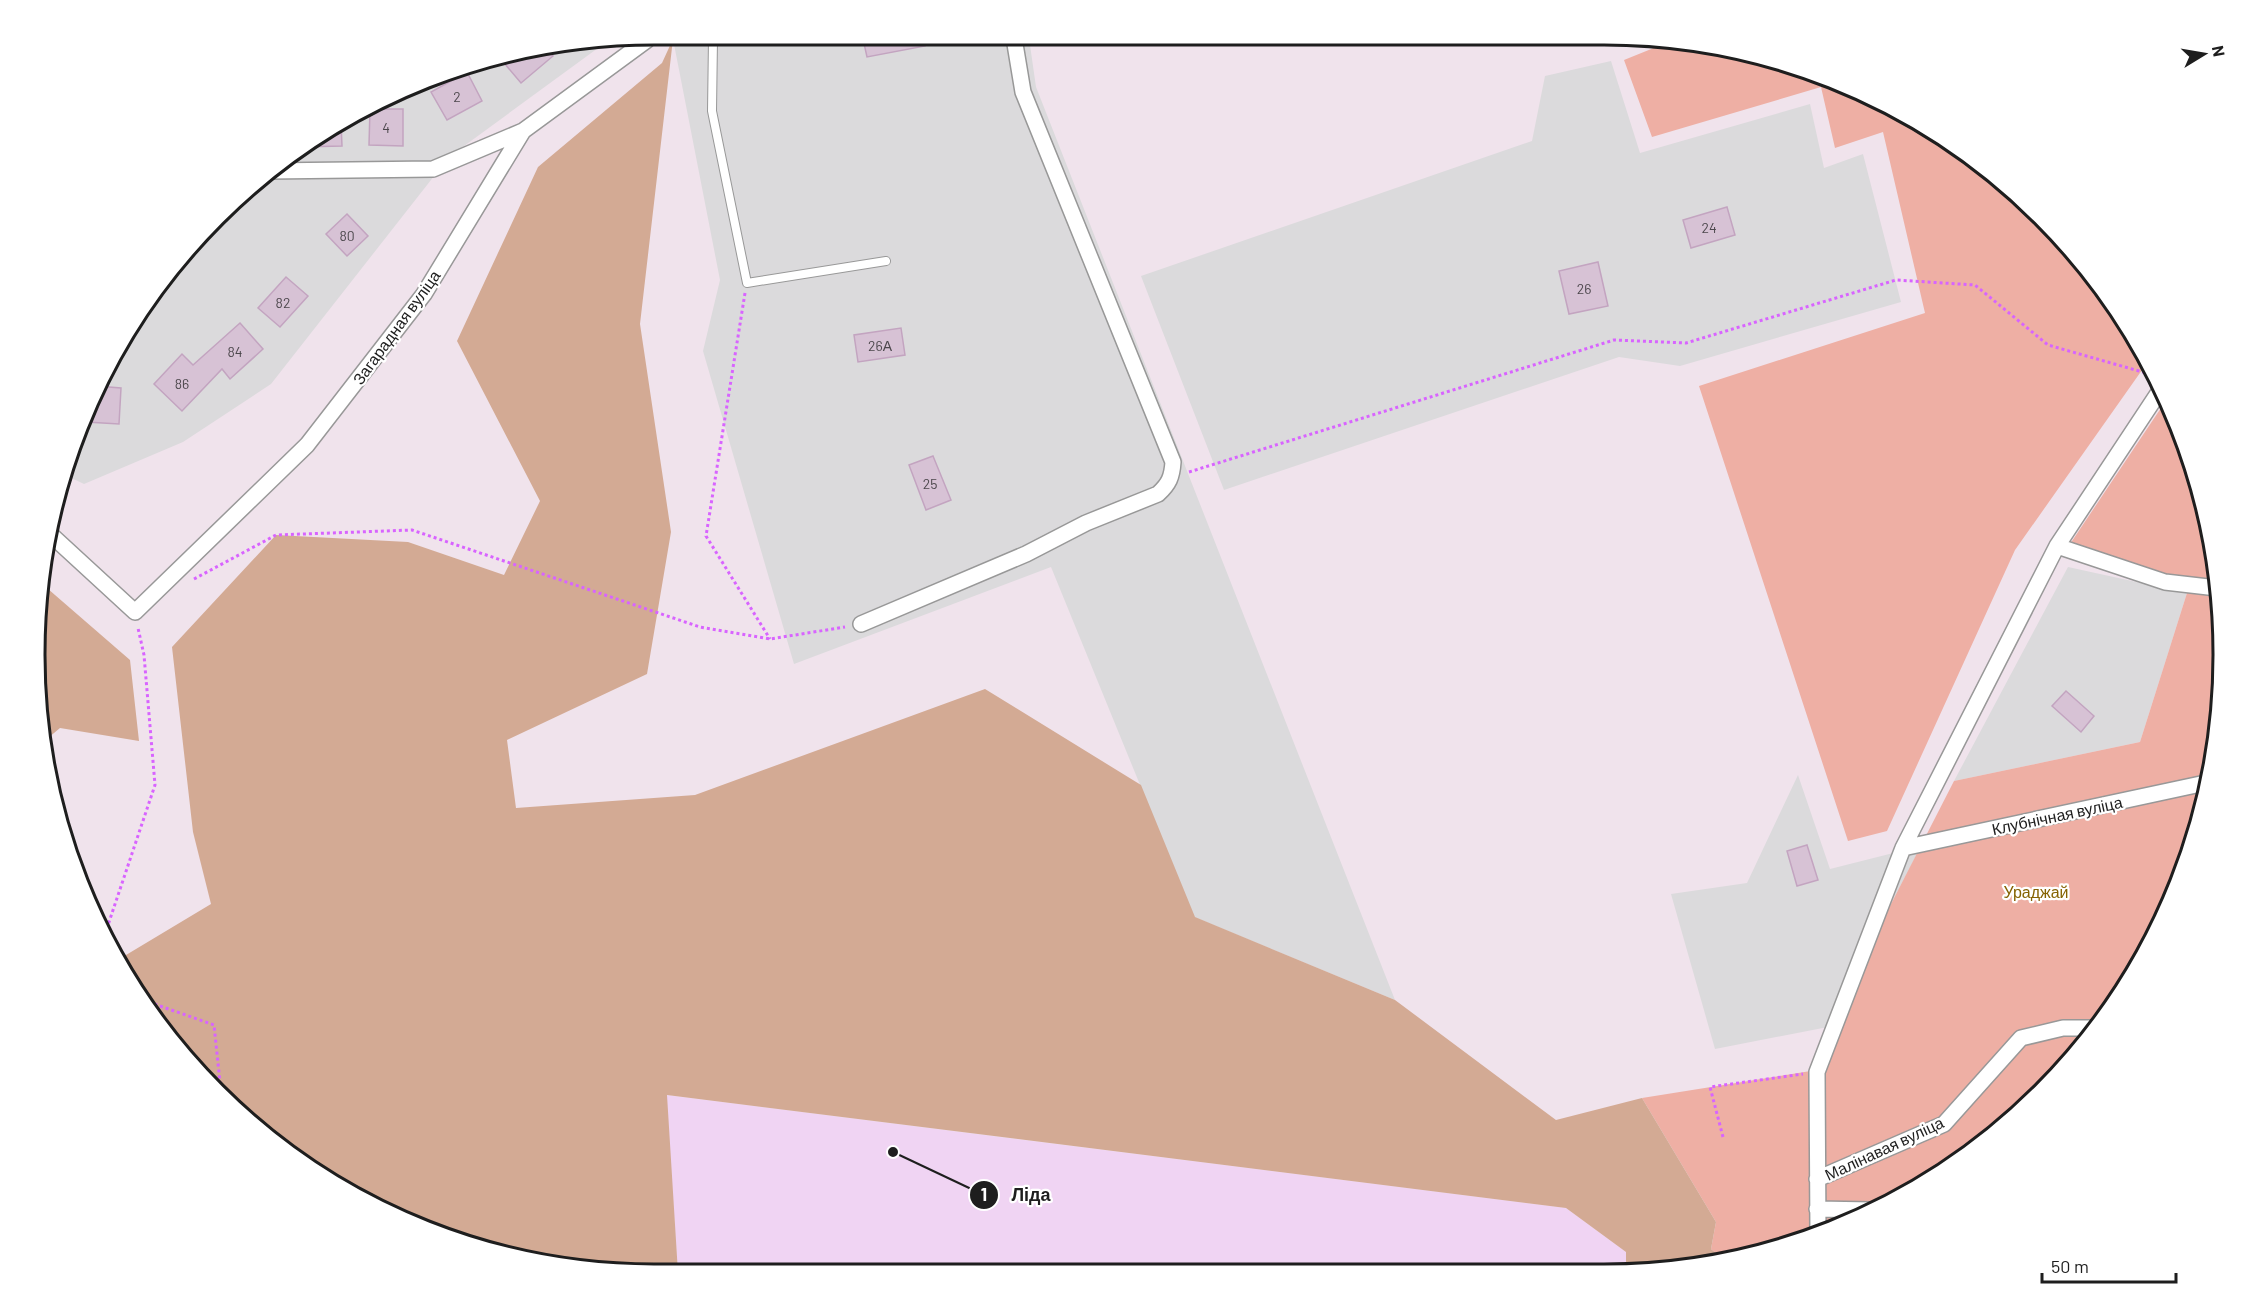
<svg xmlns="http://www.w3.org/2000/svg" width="2258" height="1309" viewBox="0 0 2258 1309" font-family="Barlow,sans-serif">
  <rect width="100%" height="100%" fill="#f0e3ec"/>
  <path fill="#dbdadc" d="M1029,38l7,49 359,913 -201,-83 -143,-350 -257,97 -91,-313 17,-71 -47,-241z
    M573,40h36l-160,117 -178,227 -88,58 -99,42 -21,-10 35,-93 41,-71 77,-94 61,-54 103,-63 76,-32z
    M1611,61l29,92 170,-49 14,64 39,-14 38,148 -221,64 -61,-9 -395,133 -83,-214 391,-135 13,-65z
    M2068,567l119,26 -47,149 -186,39z
    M1798,775l32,94 91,-23 -93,181 -113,22 -44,-155 76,-11z"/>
  <path fill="#f0d4f3" d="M666,1095l900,113 60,44v21h-948z"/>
  <path fill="#eeafa4" d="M1671,41l131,26 146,72 94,77 77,94 28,53 -132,187 -128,281 -39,10 -149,-455 226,-73 -42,-181 -48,16 -14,-61 -169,50 -28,-77z
    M2167,399l9,18 36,116 11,121 -11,121 -36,116 -57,108 -77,94 -128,98 -112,51 -80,16 -11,-9 5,-27 -74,-124 181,-29 5,-42 126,-246 186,-39 47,-149 -125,-37z"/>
  <path fill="#d3aa94" d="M673,39l-33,285 31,208 -24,142 -140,66 9,68 179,-13 290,-106 156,96 54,132 200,83 161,120 86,-22 74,124 -5,27 11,9 -78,15h-18v-21l-60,-44 -899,-113 11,178h-64l-159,-32 -145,-71 -122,-107 -72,-102 95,-57 -18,-72 -21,-185 104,-112 132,7 96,33 36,-74 -83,-160 81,-174 124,-104z
    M40,582l90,78 9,81 -79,-13 -18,15 -6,-48z"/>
  <path fill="#d7c2d5" stroke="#c3a4c0" stroke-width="1.5" d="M863,39h61l1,7 -58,11z
    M545,46l8,10 -32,27 -22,-26z
    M467,72l15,29 -35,19 -16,-28z
    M370,109h33v37l-34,-1z
    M341,123l1,23 -40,1z
    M1727,207l8,28 -44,13 -8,-28z
    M347,214l21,22 -21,20 -21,-22z
    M1598,262l10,44 -39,8 -10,-43z
    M286,277l22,19 -28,31 -22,-19z
    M240,323l23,26 -33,30 -8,-10 -40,42 -28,-27 28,-30 11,11z
    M901,328l4,27 -47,7 -4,-27z
    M96,386l25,2 -2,36 -33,-2v-10z
    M933,456l18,44 -25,10 -17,-45z
    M2066,691l28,25 -13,16 -29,-26z
    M1807,845l11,35 -21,6 -10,-35z"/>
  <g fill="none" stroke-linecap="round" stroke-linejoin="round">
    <g stroke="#989898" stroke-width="10">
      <path id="lane" d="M713,39l-1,72 35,172 139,-22"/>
    </g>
    <g stroke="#989898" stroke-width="18">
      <path id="street" d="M268,171l165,-2 90,-38
        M48,532l87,80 172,-167 117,-151 99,-163 124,-91
        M2057,546l108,36 52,6
        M861,624l165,-70 60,-31 72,-29c11,-10 14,-17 15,-32l-150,-370 -9,-54
        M1903,848l307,-66
        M1817,1179l127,-55 77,-86 42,-10h32
        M1817,1209l55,1
        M1818,1235l-1,-163 86,-224 154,-302 104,-157"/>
    </g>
    <path stroke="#d864ff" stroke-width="3" stroke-dasharray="3 3" stroke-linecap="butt" d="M745,293l-39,243 64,103
      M1189,472l425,-132 72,3 210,-63 79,5 73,60 105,30
      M194,579l82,-44 136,-5 288,97 70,12 75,-12
      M106,941l1,-13 48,-143 -11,-130 -6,-27
      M143,1000l71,25 7,67
      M1723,1137l-13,-50 93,-13"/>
    <use href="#lane" stroke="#fff" stroke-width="8"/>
    <use href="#street" stroke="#fff" stroke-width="15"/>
  </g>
  <g text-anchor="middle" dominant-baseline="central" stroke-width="4.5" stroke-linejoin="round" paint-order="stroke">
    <g font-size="14" fill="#4c474c">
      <text x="457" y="96">2</text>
      <text x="386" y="127">4</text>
      <text x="1709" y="227">24</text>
      <text x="347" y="235">80</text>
      <text x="1584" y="288">26</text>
      <text x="283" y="302">82</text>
      <text x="880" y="345">26А</text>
      <text x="235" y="351">84</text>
      <text x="182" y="383">86</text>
      <text x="930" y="483">25</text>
    </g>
    <g font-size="16" fill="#1e1e1e" stroke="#fff">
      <text transform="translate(396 327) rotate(-54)">Загарадная вуліца</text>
      <text transform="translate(2057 815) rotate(-12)">Клубнічная вуліца</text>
      <text transform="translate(1884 1148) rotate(-25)">Малінавая вуліца</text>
    </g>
    <g font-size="16" fill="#856202" stroke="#fff">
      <text x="2036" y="891">Ураджай</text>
    </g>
  </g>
  <path d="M0 0H2258V1309H0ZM654 45H1604A609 609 0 0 1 2213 654V655A609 609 0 0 1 1604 1264H654A609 609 0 0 1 45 655V654A609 609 0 0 1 654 45Z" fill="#fff" fill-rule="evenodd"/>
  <path fill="none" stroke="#1e1e1e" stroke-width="3" d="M654 45H1604A609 609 0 0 1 2213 654V655A609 609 0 0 1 1604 1264H654A609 609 0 0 1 45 655V654A609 609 0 0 1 654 45Z"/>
  <path fill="none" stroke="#1e1e1e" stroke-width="2" d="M893 1152L984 1195"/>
  <g fill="#1e1e1e" stroke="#fff" stroke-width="2">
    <circle cx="893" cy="1152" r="6"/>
    <circle cx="984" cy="1195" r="15"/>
  </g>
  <g font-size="18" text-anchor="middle" font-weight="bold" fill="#fff">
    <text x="984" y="1201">1</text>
  </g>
  <g font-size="18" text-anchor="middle" font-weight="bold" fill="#1e1e1e" stroke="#fff" stroke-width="4.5" stroke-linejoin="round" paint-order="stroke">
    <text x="1031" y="1201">Ліда</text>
  </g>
  <g transform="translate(2204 54) rotate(79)" stroke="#ffffff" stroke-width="4.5" paint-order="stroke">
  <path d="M0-4.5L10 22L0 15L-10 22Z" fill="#1e1e1e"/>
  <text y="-9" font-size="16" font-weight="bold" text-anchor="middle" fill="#1e1e1e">N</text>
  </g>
  <path d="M2042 1273v9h134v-9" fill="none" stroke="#1e1e1e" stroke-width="3"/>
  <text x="2051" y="1273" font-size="18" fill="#1e1e1e" stroke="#ffffff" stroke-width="4.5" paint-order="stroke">50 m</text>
</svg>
